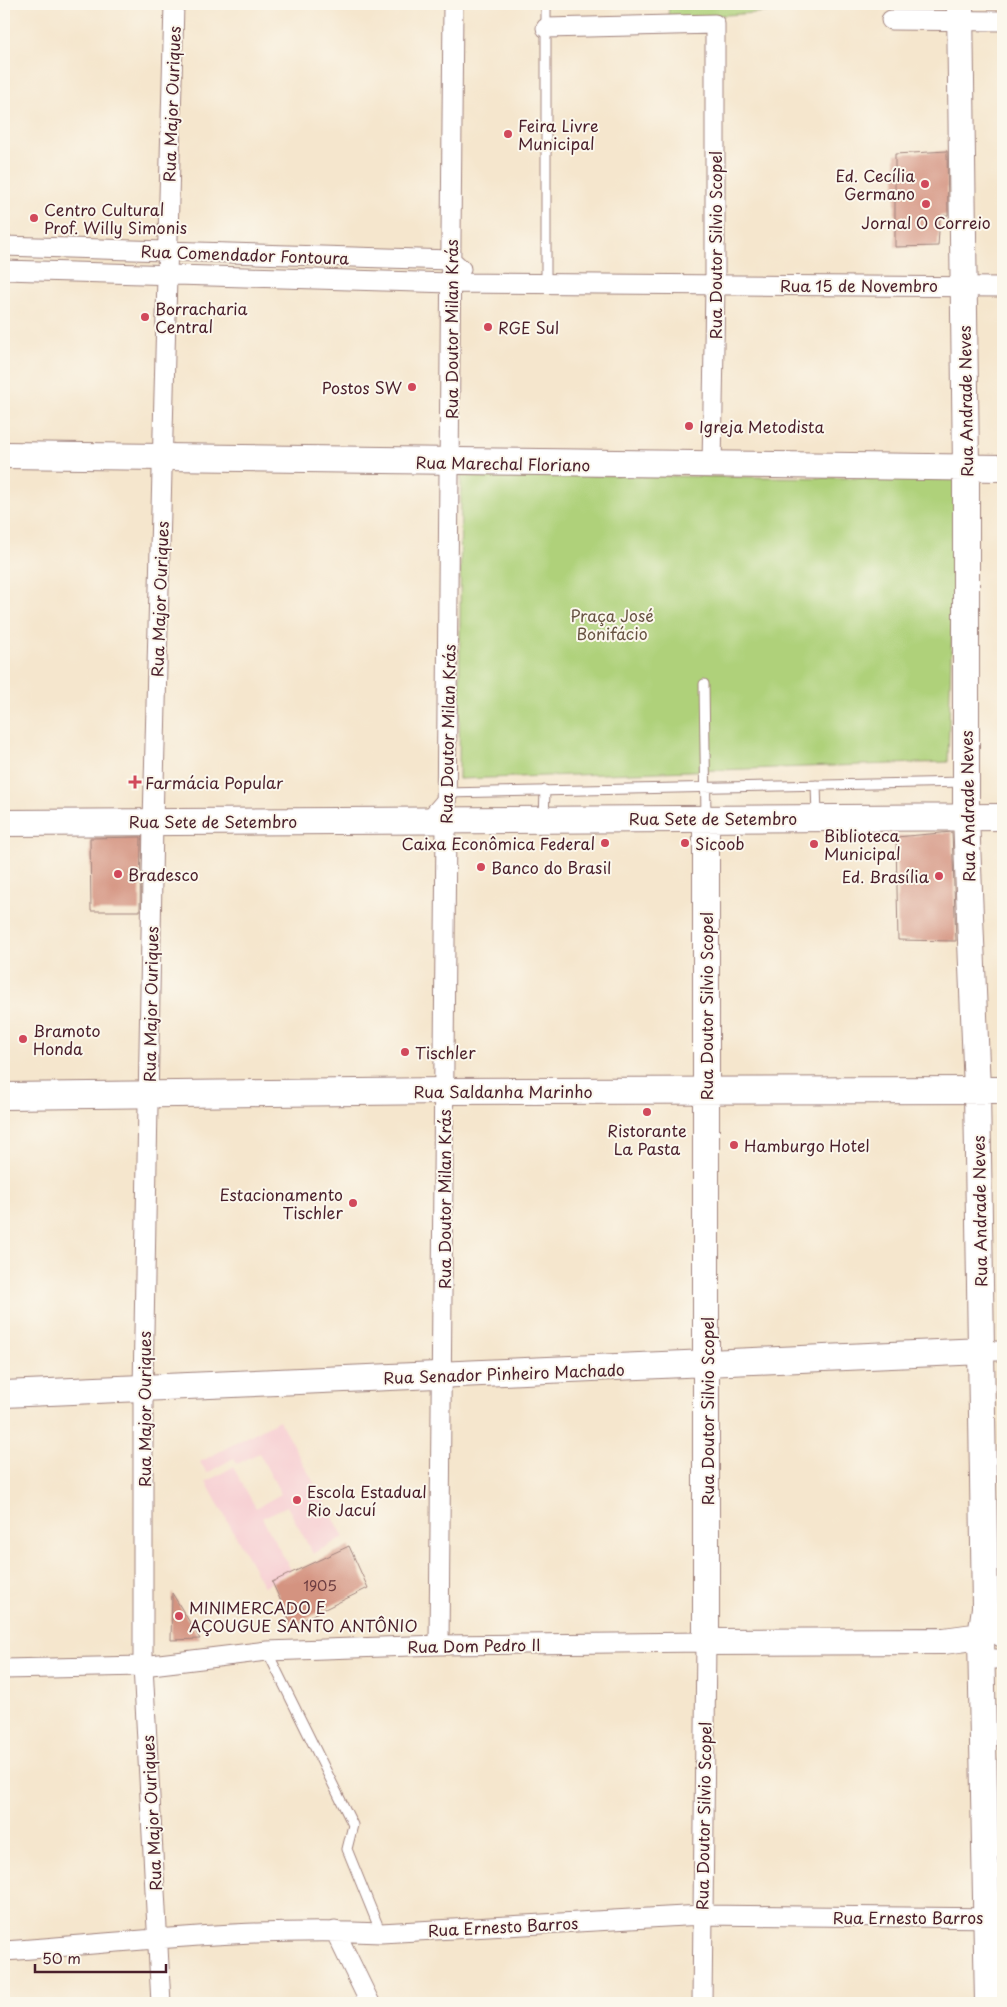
<svg xmlns="http://www.w3.org/2000/svg" width="1007" height="2007" viewBox="0 0 1007 2007" font-family="'Playpen Sans',sans-serif">
  <rect width="100%" height="100%" fill="#fbf7ec"/>
  <filter id="ink" filterUnits="userSpaceOnUse"><feTurbulence type="fractalNoise" baseFrequency=".02" numOctaves="2"/><feDisplacementMap in="SourceGraphic" scale="10" xChannelSelector="R" yChannelSelector="G"/><feConvolveMatrix kernelMatrix="1 2 1 2 8 2 1 2 1" color-interpolation-filters="sRGB"/></filter>
  <filter id="wash" filterUnits="userSpaceOnUse"><feTurbulence type="fractalNoise" baseFrequency=".0096" numOctaves="4" result="noise"/><feDisplacementMap in="SourceGraphic" scale="20" xChannelSelector="R" yChannelSelector="G"/><feGaussianBlur stdDeviation="1.12" result="paint"/><feColorMatrix in="noise" values="0 0 0 0 0 0 0 0 0 0 0 0 0 0 0 0 0 1.4 0 .05"/><feComposite in="paint" operator="in"/></filter>
  <g filter="url(#wash)">
    <rect width="100%" height="100%" fill="#f5e6cd"/>
    <path fill="#f7cfd3" d="M279,1420l65,117 -31,17 -26,-48 -25,12 29,52 -27,17 -58,-105 27,-15 23,41 25,-14 -22,-41 -22,11 -3,-6 -27,15 -7,-11z"/>
    <path fill="#afd17a" stroke="#7c7852" d="M669,4h161l-3,4 -159,11z
      M461,474l495,5 -8,283 -489,17z"/>
    <g id="blocks">
      <path fill="#d49380" d="M947,151l1,64 -8,1 -2,30 -43,1v-93z
        M952,832l4,109 -58,-1 -2,-103z
        M141,837l-1,74h-49l-1,-73z
        M349,1546l19,42 -76,37 -20,-43z
        M172,1593l28,46 -29,1z"/>
    </g>
  </g>
  <g filter="url(#ink)">
    <use href="#blocks" fill-opacity="0" stroke="#a0827c" stroke-width="1"/>
    <g fill="none" stroke-linecap="round" stroke-linejoin="round">
      <g stroke="#a0827c" stroke-width="11">
        <path id="lane" d="M546,4v278
          M704,684l2,133
          M816,785l1,30
          M427,815l19,-22 518,-11
          M544,819l1,-29
          M267,1651l86,174 -6,24 34,84"/>
      </g>
      <g stroke="#a0827c" stroke-width="21">
        <path id="street" d="M891,20l112,1
          M546,28l169,-4v261l-3,181
          M4,246l447,14 10,9
          M4,270l447,13 552,4
          M982,1351h21
          M439,1645l14,-1641
          M982,1659h21
          M4,1669l139,-3 124,-15 172,-6 267,-3 -4,361
          M335,1931l35,72
          M4,1951c124,-9 253,-24 377,-18l321,-18 301,3
          M161,2003l-18,-337v-277l10,-567 21,-818"/>
      </g>
      <g stroke="#a0827c" stroke-width="28">
        <path id="secondary" d="M960,4l6,463v350l11,273 8,518 -4,28 7,367
          M4,455l999,13
          M706,818v824l238,-1 37,-5
          M4,823l999,-6
          M4,1096l440,-5 559,-1
          M4,1394l978,-43
          M985,1608l18,26"/>
      </g>
      <use href="#lane" stroke="#fff" stroke-width="9"/>
      <use href="#street" stroke="#fff" stroke-width="19"/>
      <use href="#secondary" stroke="#fff" stroke-width="26"/>
    </g>
  </g>
  <g fill="#d1495b" stroke="#fbf7ec" stroke-width="2">
    <circle cx="508" cy="134" r="5"/>
    <circle cx="925" cy="184" r="5"/>
    <circle cx="926" cy="204" r="5"/>
    <circle cx="34" cy="218" r="5"/>
    <circle cx="145" cy="317" r="5"/>
    <circle cx="488" cy="327" r="5"/>
    <circle cx="412" cy="387" r="5"/>
    <circle cx="689" cy="426" r="5"/>
    <path d="M132.5 774.5h5v5h5v5h-5v5h-5v-5h-5v-5h5z"/>
    <circle cx="605" cy="843" r="5"/>
    <circle cx="685" cy="843" r="5"/>
    <circle cx="814" cy="844" r="5"/>
    <circle cx="481" cy="867" r="5"/>
    <circle cx="118" cy="874" r="5"/>
    <circle cx="939" cy="876" r="5"/>
    <circle cx="23" cy="1039" r="5"/>
    <circle cx="405" cy="1052" r="5"/>
    <circle cx="647" cy="1112" r="5"/>
    <circle cx="734" cy="1145" r="5"/>
    <circle cx="353" cy="1203" r="5"/>
    <circle cx="297" cy="1500" r="5"/>
    <circle cx="179" cy="1616" r="5"/>
  </g>
  <g text-anchor="middle" dominant-baseline="central" stroke-width="4" stroke-linejoin="round" paint-order="stroke">
    <g font-size="14" fill="#6c3c40">
      <text x="320" y="1585">1905</text>
    </g>
    <g font-size="16" fill="#4a1f2b" stroke="#fbf7ec">
      <text transform="translate(171 104) rotate(-88)">Rua Major Ouriques</text>
      <text transform="translate(715 245) rotate(-90)">Rua Doutor Silvio Scopel</text>
      <text transform="translate(245 254) rotate(2)">Rua Comendador Fontoura</text>
      <text x="859" y="285">Rua 15 de Novembro</text>
      <text transform="translate(451 329) rotate(-90)">Rua Doutor Milan Krás</text>
      <text transform="translate(965 401) rotate(-91)">Rua Andrade Neves</text>
      <text transform="translate(503 463) rotate(1)">Rua Marechal Floriano</text>
      <text transform="translate(159 599) rotate(-88)">Rua Major Ouriques</text>
      <text transform="translate(447 734) rotate(-89)">Rua Doutor Milan Krás</text>
      <text transform="translate(967 806) rotate(-91)">Rua Andrade Neves</text>
      <text x="713" y="818">Rua Sete de Setembro</text>
      <text x="213" y="821">Rua Sete de Setembro</text>
      <text transform="translate(150 1004) rotate(-89)">Rua Major Ouriques</text>
      <text transform="translate(706 1006) rotate(-90)">Rua Doutor Silvio Scopel</text>
      <text x="503" y="1091">Rua Saldanha Marinho</text>
      <text transform="translate(444 1199) rotate(-90)">Rua Doutor Milan Krás</text>
      <text transform="translate(979 1211) rotate(-91)">Rua Andrade Neves</text>
      <text transform="translate(504 1373) rotate(-2)">Rua Senador Pinheiro Machado</text>
      <text transform="translate(144 1409) rotate(-90)">Rua Major Ouriques</text>
      <text transform="translate(707 1411) rotate(-90)">Rua Doutor Silvio Scopel</text>
      <text transform="translate(474 1645) rotate(-1)">Rua Dom Pedro II</text>
      <text transform="translate(151 1813) rotate(-93)">Rua Major Ouriques</text>
      <text transform="translate(703 1816) rotate(-89)">Rua Doutor Silvio Scopel</text>
      <text x="908" y="1917">Rua Ernesto Barros</text>
      <text transform="translate(503 1926) rotate(-3)">Rua Ernesto Barros</text>
    </g>
    <g font-size="16" fill="#4a1f2b" stroke="#fbf7ec" text-anchor="start">
      <text x="518" y="125">Feira Livre<tspan x="518" dy="18">Municipal</tspan></text>
      <text x="915" y="175" text-anchor="end">Ed. Cecília<tspan x="915" dy="18">Germano</tspan></text>
      <text x="44" y="209">Centro Cultural<tspan x="44" dy="18">Prof. Willy Simonis</tspan></text>
      <text x="926" y="222" text-anchor="middle">Jornal O Correio</text>
      <text x="155" y="308">Borracharia<tspan x="155" dy="18">Central</tspan></text>
      <text x="498" y="327">RGE Sul</text>
      <text x="402" y="387" text-anchor="end">Postos SW</text>
      <text x="699" y="426">Igreja Metodista</text>
      <text x="145" y="782">Farmácia Popular</text>
      <text x="824" y="835">Biblioteca<tspan x="824" dy="18">Municipal</tspan></text>
      <text x="595" y="843" text-anchor="end">Caixa Econômica Federal</text>
      <text x="695" y="843">Sicoob</text>
      <text x="491" y="867">Banco do Brasil</text>
      <text x="128" y="874">Bradesco</text>
      <text x="929" y="876" text-anchor="end">Ed. Brasília</text>
      <text x="33" y="1030">Bramoto<tspan x="33" dy="18">Honda</tspan></text>
      <text x="415" y="1052">Tischler</text>
      <text x="647" y="1130" text-anchor="middle">Ristorante<tspan x="647" dy="18">La Pasta</tspan></text>
      <text x="744" y="1145">Hamburgo Hotel</text>
      <text x="343" y="1194" text-anchor="end">Estacionamento<tspan x="343" dy="18">Tischler</tspan></text>
      <text x="307" y="1491">Escola Estadual<tspan x="307" dy="18">Rio Jacuí</tspan></text>
      <text x="189" y="1607">MINIMERCADO E<tspan x="189" dy="18">AÇOUGUE SANTO ANTÔNIO</tspan></text>
    </g>
    <g font-size="16" fill="#685443" stroke="#fbf7ec">
      <text x="612" y="615">Praça José<tspan x="612" dy="18">Bonifácio</tspan></text>
    </g>
  </g>
  <rect width="1007" height="2007" fill="none" stroke="#fbf7ec" stroke-width="20"/>
  <path d="M35 1964v8h131v-8" fill="none" stroke="#4a1f2b" stroke-width="2.5"/>
  <text x="42" y="1964" font-size="15" fill="#4a1f2b" stroke="#fbf7ec" stroke-width="4" paint-order="stroke">50 m</text>
</svg>
